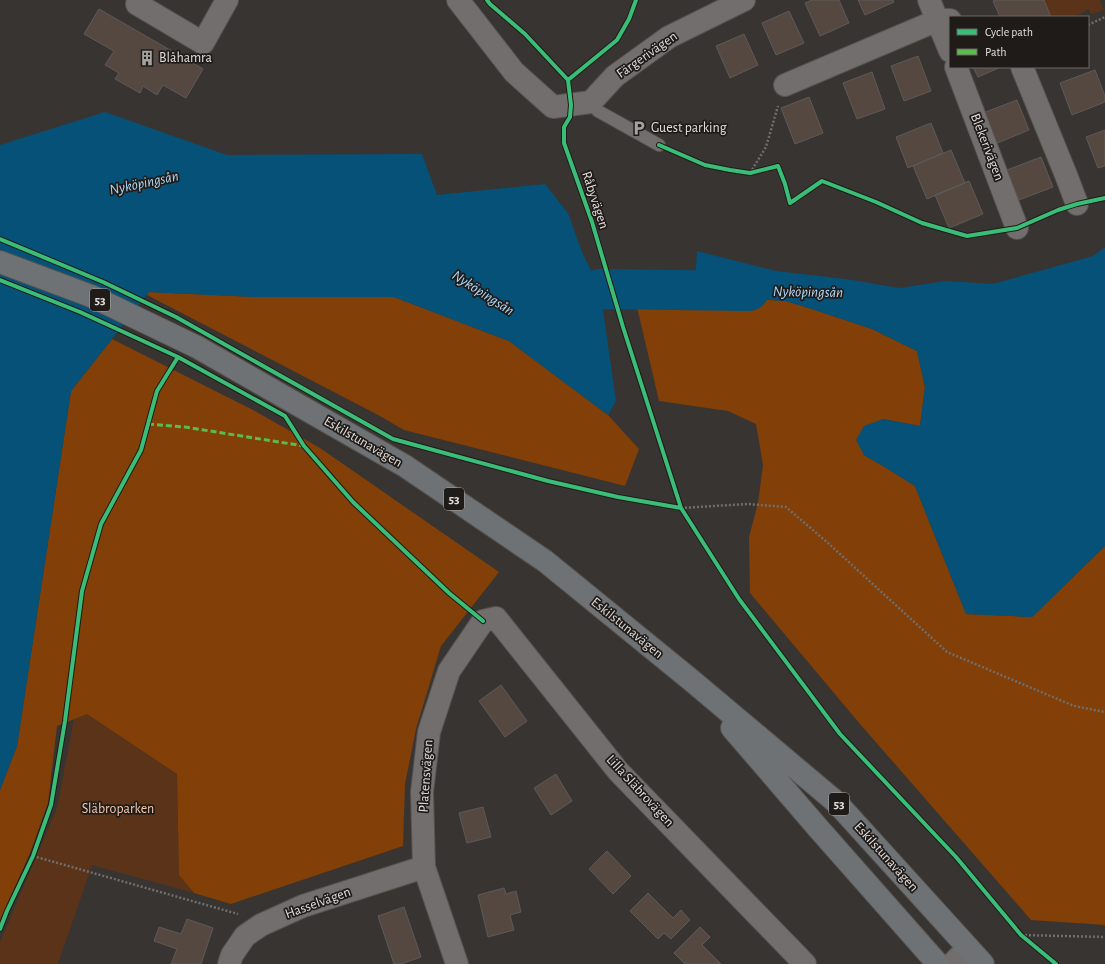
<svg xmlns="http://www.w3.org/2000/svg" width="1105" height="964" viewBox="0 0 1105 964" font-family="'Alegreya Sans',sans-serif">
  <rect width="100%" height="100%" fill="#383432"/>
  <path fill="#5b3319" d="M1044,0h57l-1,2 4,8 -13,4 -2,-5 -15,8h-23z
    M87,714l90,60 2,101 15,18 -102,-28 -34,99h-58v-22l57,-134 17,-89z"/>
  <path fill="#823f08" d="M149,292l106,5h139l115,44 99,74 31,34 -14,37 -221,-56 -24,-14 -233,-121z
    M694,295l92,6 29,9 57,19 45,22 8,36 -5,39 -37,-7 -19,36 24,14 27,17 51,128 66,3 73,-71v379l-74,-5 -171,-196 -110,-131 -1,-56 9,-34 5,-38 -7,-41 -28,-13 -69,-10 -22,-94z
    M112,339l141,71 67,38 179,124 -58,74 -25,83 -11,55 -2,62 -172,58 -37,-11 -15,-18 -2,-101 -90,-60 -30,12 -9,77 -18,50 -30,67v-130l17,-44 54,-355z"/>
  <path fill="#065177" d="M105,112l122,43 195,-1 15,41 108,-11 23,29 14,39 18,37 16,112 -8,14 -99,-74 -115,-44h-139l-106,-5 -78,99 -54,355 -17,44v-645z
    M1105,247v299l-73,71 -66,-3 -51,-128 -27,-17 -24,-14 -8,-15 8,-14 19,-7 37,7 5,-39 -8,-36 -45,-22 -57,-19 -29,-9 -92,-6 3,-44 79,20 70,8 53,9 47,-7 47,3 100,-28z"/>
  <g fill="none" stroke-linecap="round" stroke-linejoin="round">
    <path stroke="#065177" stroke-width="40" d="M547,306l43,-14 10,-3 149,2"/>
  </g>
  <path fill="#554840" stroke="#5e5a58" d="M812,0h27l10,23 -29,13 -15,-33z
    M858,0h35l1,2 -29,13z
    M997,0h47l7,17h-27l-1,-1 -2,1h-21l-7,-16z
    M99,9l104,60 -17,29 -23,-13 -6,10 -14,-9 -3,7 -25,-14 4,-6 -14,-8 9,-14 -30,-17z
    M789,11l15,32 -28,12 -14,-32z
    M744,34l14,31 -28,13 -14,-32z
    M918,56l13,35 -27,10 -13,-35z
    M973,67h28l-23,10z
    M1095,70l10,26v6l-33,13 -12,-32z
    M872,72l13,37 -28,10 -14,-36z
    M809,97l14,36 -28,11 -14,-36z
    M1017,100l12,30 -34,14 -12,-31z
    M931,123l12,30 -35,15 -12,-31z
    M1105,130v36l-7,2 -12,-31z
    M951,150l14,33 -38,16 -14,-33z
    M1041,157l12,30 -34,13 -12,-30z
    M969,181l14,33 -34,14 -14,-33z
    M501,685l26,36 -22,16 -26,-36z
    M556,774l16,27 -21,14 -17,-27z
    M483,807l8,30 -24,6 -8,-30z
    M607,851l24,25 -18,18 -24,-25z
    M504,888l2,6 10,-3 5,21 -11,3 4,15 -26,7 -10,-42z
    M648,893l25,25 8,-8 9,10 -19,19 -7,-6 -6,6 -28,-28z
    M404,907l17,50 -20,7h-7l-16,-48z
    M187,919l26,9 -12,36h-30l6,-15 -23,-8 5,-14 22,7z
    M700,927l10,10 -8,8 19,19h-36l-11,-11z"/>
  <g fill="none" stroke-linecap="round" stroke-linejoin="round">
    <g stroke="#565350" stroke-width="14">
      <path id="lane" d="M591,102l7,9 61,34"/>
    </g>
    <g stroke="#565350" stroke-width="24">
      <path id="street" d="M139,0l-2,4 66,39 24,-43
        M458,0l56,72 39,35 38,-5 24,-26 54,-39 75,-37
        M929,0l21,51
        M956,67l61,161
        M1022,67l44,108 11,29
        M785,85l153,-65h12
        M229,964l3,-9 13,-19 16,-11 42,-19 121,-39
        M457,964l-33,-97 -2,-75 7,-60 20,-61 34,-50 13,-3 122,153 187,193
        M952,964l16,-16"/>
    </g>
    <g stroke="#565350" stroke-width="24">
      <path id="primary" d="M0,262l91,34 106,51 208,119 140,95 146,119 145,122 147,162
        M732,728l86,100 120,136"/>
    </g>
    <path stroke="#706e6c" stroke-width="2.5" stroke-dasharray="2 2" stroke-linecap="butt" d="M1088,25l17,-8
      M750,173l16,-26 12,-41
      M681,508l67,-4 38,3 42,36 119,109 127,54 31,6
      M33,856l205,58
      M1021,935l84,2"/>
    <use href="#lane" stroke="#716e6d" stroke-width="12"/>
    <use href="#street" stroke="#716e6d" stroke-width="22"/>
    <use href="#primary" stroke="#6e7275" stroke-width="22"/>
    <path stroke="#5cbc4b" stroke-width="3" stroke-dasharray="6 3" stroke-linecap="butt" d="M148,424l37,3 119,19"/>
    <g stroke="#1f1b19" stroke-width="6">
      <path id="cycleway" d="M487,0l3,4 35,30 43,46
        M568,80l3,25 -1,12 -6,10v16l28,79 31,105 58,181 58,91 101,135 116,123 65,78 35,29
        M568,80l49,-40 12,-21 7,-19
        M659,145l46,20 25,5 20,3 28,-7 7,18 5,19 32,-22 54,21 46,21 45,13 50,-8 41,-18 19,-6 28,-6
        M0,239l103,43 73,35 217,122 155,42 70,16 63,11
        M0,280l80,32 98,45 107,59 19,30 49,56 96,91 34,28
        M0,929l7,-18 26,-55 18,-51 14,-84 17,-130 19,-67 40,-74 16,-59 21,-34"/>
    </g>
    <use href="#cycleway" stroke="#3abd76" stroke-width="4"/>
  </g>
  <defs>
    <g id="building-bare" transform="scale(1.2)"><path d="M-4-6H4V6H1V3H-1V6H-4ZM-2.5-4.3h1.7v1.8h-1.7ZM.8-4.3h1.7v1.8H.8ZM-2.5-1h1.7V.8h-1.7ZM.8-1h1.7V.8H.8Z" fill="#a6a29f" stroke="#1f1b19" stroke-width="2.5" paint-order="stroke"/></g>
    <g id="parking-bare" transform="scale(1.2)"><path d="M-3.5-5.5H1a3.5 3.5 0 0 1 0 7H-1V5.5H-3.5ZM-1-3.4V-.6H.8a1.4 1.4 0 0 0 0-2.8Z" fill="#a6a29f" stroke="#1f1b19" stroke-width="2.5" paint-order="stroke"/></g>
  </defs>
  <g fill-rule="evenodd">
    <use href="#building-bare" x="147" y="58"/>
    <use href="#parking-bare" x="639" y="128"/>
  </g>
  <g text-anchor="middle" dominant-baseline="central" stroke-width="3.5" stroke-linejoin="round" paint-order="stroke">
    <g fill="#1f1b19" stroke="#a8a3a0" stroke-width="1">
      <rect x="90" y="289" width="20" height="22" rx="3"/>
      <rect x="444" y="488" width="20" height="22" rx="3"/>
      <rect x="829" y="793" width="20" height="22" rx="3"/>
    </g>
    <g font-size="13" font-weight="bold" fill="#e2ddda">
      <text x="100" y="300">53</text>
      <text x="454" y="499">53</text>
      <text x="839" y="804">53</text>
    </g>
    <g font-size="14" fill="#e2ddda" stroke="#1f1b19">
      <text transform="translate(647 55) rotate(-35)">Färgerivägen</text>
      <text transform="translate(987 147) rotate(69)">Blekerivägen</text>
      <text transform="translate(595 200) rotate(72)">Råbyvägen</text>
      <text transform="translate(363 442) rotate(30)">Eskilstunavägen</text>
      <text transform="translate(627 628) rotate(39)">Eskilstunavägen</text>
      <text transform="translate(426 776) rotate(-86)">Platensvägen</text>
      <text transform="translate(640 791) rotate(47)">Lilla Släbrovägen</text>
      <text transform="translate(886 857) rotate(48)">Eskilstunavägen</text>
      <text transform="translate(318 903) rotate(-20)">Hasselvägen</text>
    </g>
    <g font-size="14" fill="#e2ddda" stroke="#1f1b19" text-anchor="start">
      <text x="159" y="58">Blåhamra</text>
      <text x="651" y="128">Guest parking</text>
    </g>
    <g font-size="14" fill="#f6cab1" stroke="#1f1b19">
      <text x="118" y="809">Släbroparken</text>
    </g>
    <g font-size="15" font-style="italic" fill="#afd8f7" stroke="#1f1b19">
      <text transform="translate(144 183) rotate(-12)">Nyköpingsån</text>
      <text transform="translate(808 292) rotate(1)">Nyköpingsån</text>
      <text transform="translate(483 293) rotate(33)">Nyköpingsån</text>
    </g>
  </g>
  <rect x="949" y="16" width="140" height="52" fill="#1f1b19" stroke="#6d6966"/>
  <rect x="957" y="29" width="20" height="6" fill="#3abd76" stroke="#6d6966"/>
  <text x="985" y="36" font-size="12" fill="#e2ddda">Cycle path</text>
  <rect x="957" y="49" width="20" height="6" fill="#5cbc4b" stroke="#6d6966"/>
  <text x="985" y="56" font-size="12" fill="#e2ddda">Path</text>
</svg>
